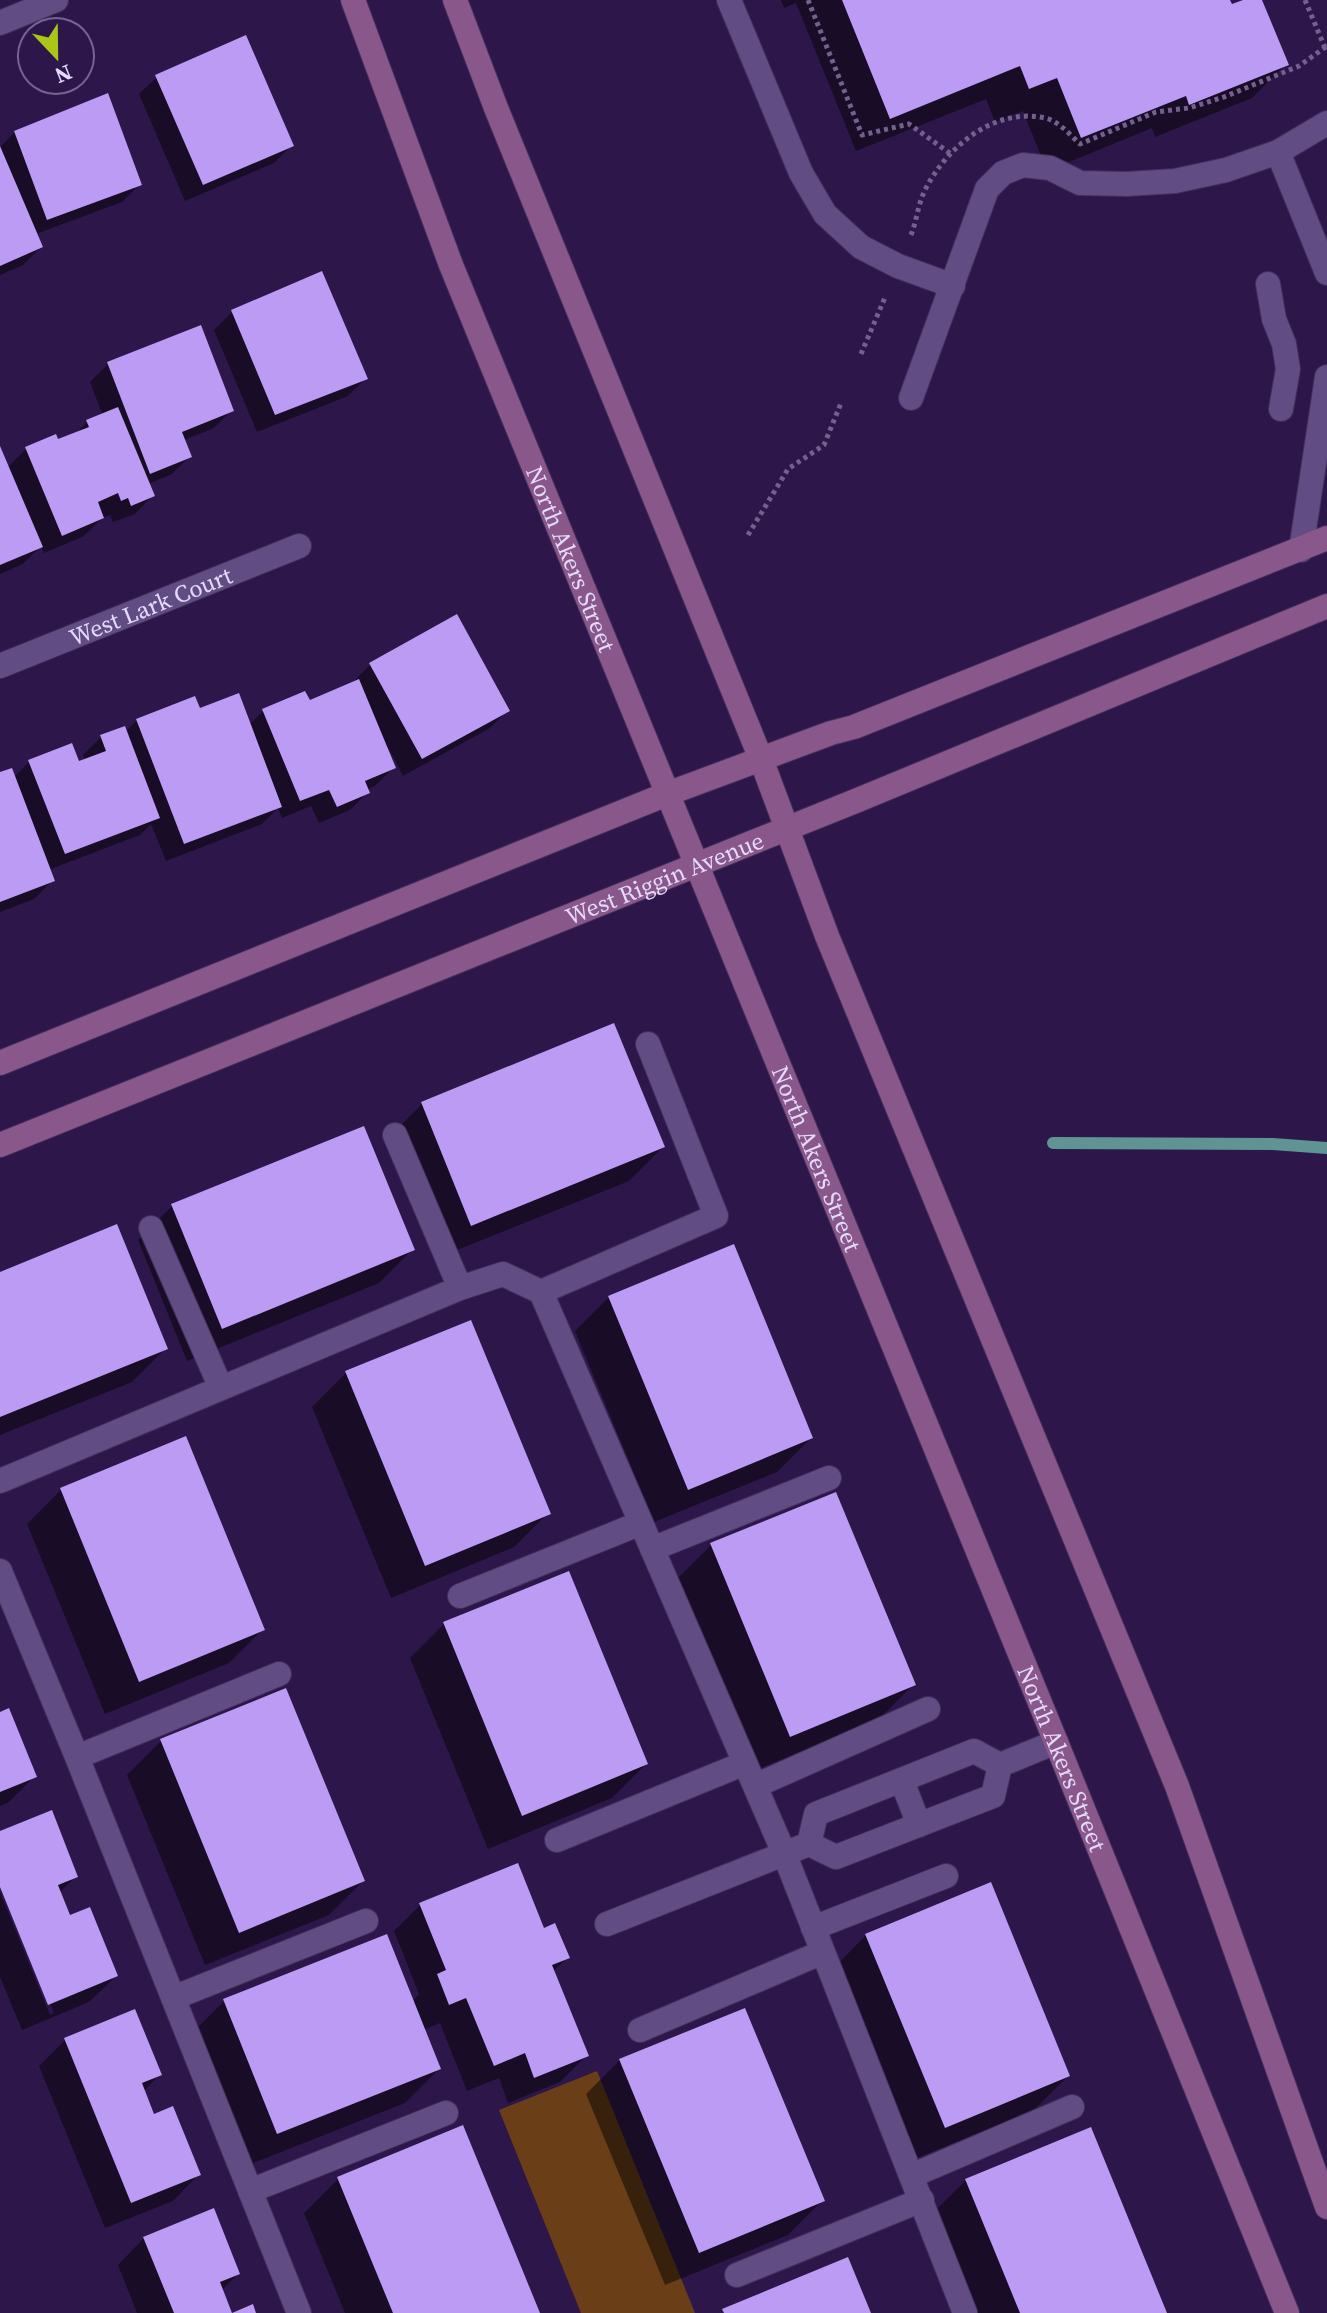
<svg xmlns="http://www.w3.org/2000/svg" width="1327" height="2313" viewBox="0 0 1327 2313" font-family="'Source Serif 4',serif">
  <rect width="100%" height="100%" fill="#2d174a"/>
  <path fill="#6a3f18" d="M597,2071l98,242h-114l-82,-203z"/>
  <path fill="#0007" d="M781,0h444l3,8 20,-8h12l26,64 -34,34 -97,39 -3,-9 -105,43 -24,-60 -28,11 -9,-23 -130,52 -60,-148 -12,5z
    M157,77l135,68 -18,18 -89,38 -46,-107z
    M15,132l125,52 -18,18 -86,32 5,13 -18,18 -23,10v-128z
    M321,274l45,104 -18,18 -91,36 -43,-102 18,-18z
    M200,328l32,82 -18,18 -30,12 6,16 -18,18 -24,10 4,12 -17,18 -22,8 -3,-7 -8,3 -18,18 -40,17 -3,-7 -18,18 -23,10v-123l7,17 19,-19 49,-14 12,-13 16,-6 -13,-34 18,-18z
    M370,665l138,45 -18,18 -87,48 -14,-27 -3,1 7,18 -18,18 -9,4 2,2 -18,18 -31,13 -8,-17 -29,12 -4,-10 -16,16 -96,37 -15,-37 -11,11 -92,35 4,11 -18,18 -34,13v-137l14,2 16,-16 48,2 7,-2 -2,-6 18,-18 23,-8 1,3 12,-12 62,-9 50,14 14,-14 46,-8 43,-20z
    M422,1104l241,43 -34,34 -192,77 -49,-120z
    M363,1129l50,120 -34,34 -192,78 -49,-121 34,-34z
    M0,1274l166,74 -34,34 -132,53z
    M609,1297l202,141 -34,34 -123,50 -79,-191z
    M346,1373l202,140 -34,34 -123,51 -79,-191z
    M61,1490l202,139 -34,34 -124,51 -78,-190z
    M711,1545l202,140 -34,34 -123,51 -79,-191z
    M444,1624l202,140 -34,34 -124,51 -78,-191z
    M284,1690l79,191 -34,34 -124,50 -78,-190 34,-34z
    M0,1714l35,62 -27,27 -8,3z
    M0,1833l76,43 -17,17 10,25 47,58 -27,26 -67,28 -22,-53v-85l50,123 4,-2 -54,-132z
    M420,1905l123,25 24,28 -14,14 34,83 -27,27 -52,21 -9,-25 -32,13 -27,-68 -17,7 16,39 -34,34 -162,64 -53,-132 34,-34 188,1 7,-8 -25,-63z
    M866,1935l202,141 -34,34 -124,51 -77,-192z
    M66,2039l93,36 -16,17 10,24 46,58 -26,27 -68,27 -66,-162z
    M620,2060l202,141 -34,34 -123,50 -79,-191z
    M338,2179l200,134h-193l-41,-100z
    M966,2180l199,133h-193l-40,-99z
    M144,2238l94,36 -17,17 9,22h-93l-19,-48z"/>
  <g fill="none" stroke-linecap="round" stroke-linejoin="round">
    <path stroke="#609394" stroke-width="12" d="M1053,1143l220,1 54,4"/>
  </g>
  <path fill="#bb9bf4" d="M842,0h388l2,4 11,-4h19l27,65 -100,40 -3,-9 -105,42 -24,-60 -28,11 -9,-23 -130,53z
    M246,35l48,111 -91,39 -48,-110z
    M108,93l34,92 -95,35 -33,-89z
    M0,146l43,101 -43,19z
    M322,271l46,108 -93,36 -44,-105z
    M201,325l33,86 -52,21 10,25 -42,17 -43,-112z
    M118,407l37,89 -24,10 -3,-8 -7,3 -3,-8 -20,9 6,16 -42,18 -37,-89 31,-13 2,5 31,-12 -3,-7z
    M0,446l43,101 -43,18z
    M457,614l53,97 -88,48 -53,-96z
    M359,679l37,89 -31,13 5,12 -33,14 -8,-17 -29,11 -38,-92 43,-18 5,9z
    M239,693l43,114 -98,37 -48,-125 59,-23 5,12z
    M125,726l35,92 -95,36 -37,-94 44,-17 7,18 27,-10 -6,-16z
    M12,768l43,113 -55,21v-130z
    M614,1023l51,124 -194,79 -50,-124z
    M364,1126l51,124 -193,79 -51,-125z
    M117,1224l51,125 -168,68v-145z
    M734,1244l79,194 -125,52 -80,-194z
    M471,1320l80,194 -126,52 -80,-195z
    M186,1436l79,194 -126,52 -79,-194z
    M836,1492l80,193 -126,52 -80,-194z
    M569,1571l79,193 -126,52 -79,-194z
    M286,1688l79,193 -126,52 -79,-194z
    M9,1708l28,69 -37,15v-80z
    M52,1810l26,67 -20,8 12,30 20,-8 28,69 -70,29 -48,-118v-56z
    M518,1863l26,65 11,-5 15,35 -18,7 37,91 -55,22 -9,-25 -31,13 -28,-68 -17,7 -12,-31 9,-4 -27,-67z
    M991,1882l79,194 -125,52 -80,-194z
    M387,1934l54,135 -164,65 -54,-135z
    M745,2008l80,193 -126,52 -80,-194z
    M135,2009l27,66 -20,8 12,31 19,-8 28,69 -70,28 -67,-165z
    M463,2125l77,188h-147l-56,-136z
    M1091,2127l76,186h-147l-55,-134z
    M214,2208l26,66 -20,8 12,31 21,-9 3,9h-82l-31,-76z
    M848,2257l23,56h-147l-2,-4z"/>
  <g fill="none" stroke-linecap="round" stroke-linejoin="round">
    <g stroke="#43305c" stroke-width="26">
      <path id="lane" d="M729,0l72,173 24,41 36,33 37,19 55,20
        M1278,152l49,121
        M1268,284l6,35 10,25 4,25 -7,40
        M911,398l76,-209 16,-16 20,-8 27,3 30,15 47,1 48,-3 51,-11 52,-18 49,-29
        M1301,550l26,-173
        M395,1135l65,153
        M151,1228l70,160
        M541,1292l175,-76 -68,-172
        M0,1481l460,-193 43,-14 38,18 243,561 181,460
        M652,1549l177,-71
        M0,1571l77,186 222,556
        M460,1596l181,-73
        M77,1757l202,-83
        M1000,1765l56,-23
        M902,1781l17,44
        M755,1786l173,-77
        M557,1840l188,-77
        M809,1844l7,-30 158,-63 26,14
        M607,1924l202,-80 27,13 157,-61 7,-31
        M813,1928l133,-52
        M173,1998l193,-77
        M640,2030l183,-78
        M911,2176l161,-69
        M250,2191l196,-78
        M737,2275l185,-75"/>
    </g>
    <g stroke="#43305c" stroke-width="26">
      <g id="street">
        <path d="M0,23l56,-23"/>
        <path id="s1" d="M0,666l299,-120"/>
      </g>
    </g>
    <g stroke="#43305c" stroke-width="26">
      <g id="secondary">
        <path id="s2" d="M353,0l98,265 605,1477 231,571"/>
        <path d="M455,0l41,108 265,651 66,177 350,850 150,421"/>
        <path d="M0,1063l667,-269 164,-61 23,-6 473,-189"/>
        <path id="s3" d="M0,1145l858,-345 469,-194"/>
      </g>
    </g>
    <path stroke="#72618d" stroke-width="5" stroke-dasharray="4 4" stroke-linecap="butt" d="M808,0l54,135 47,-11 42,30
      M1305,0l20,48
      M911,235c6,-15 7,-32 15,-47 22,-42 69,-81 119,-70 14,3 25,17 35,26l76,-32 33,-4 35,-11 75,-31 28,-20
      M861,354l25,-59
      M748,535l40,-66 36,-24 17,-42"/>
    <use href="#lane" stroke="#614c84" stroke-width="24"/>
    <use href="#street" stroke="#614c84" stroke-width="24"/>
    <use href="#secondary" stroke="#8a578b" stroke-width="24"/>
  </g>
  <g text-anchor="middle" dominant-baseline="central" stroke-width="8" stroke-linejoin="round" paint-order="stroke">
    <g font-size="24" fill="#e4dafb" stroke="#2d174a">
      <text stroke="none"><textPath href="#s2" startOffset="600">North Akers Street</textPath></text>
      <text stroke="none"><textPath href="#s1" startOffset="162">West Lark Court</textPath></text>
      <text stroke="none"><textPath href="#s3" startOffset="716">West Riggin Avenue</textPath></text>
      <text stroke="none"><textPath href="#s2" startOffset="1248">North Akers Street</textPath></text>
      <text stroke="none"><textPath href="#s2" startOffset="1896">North Akers Street</textPath></text>
    </g>
  </g>
  <g transform="translate(56 56) rotate(158)"><circle r="38" fill="#2d174a" stroke="#766591" stroke-width="2"/>
  <path d="M0-6L14 30L0 20L-14 30Z" fill="#aac718"/>
  <text y="-12" font-size="22" font-weight="bold" text-anchor="middle" fill="#e4dafb">N</text>
  </g>
</svg>
